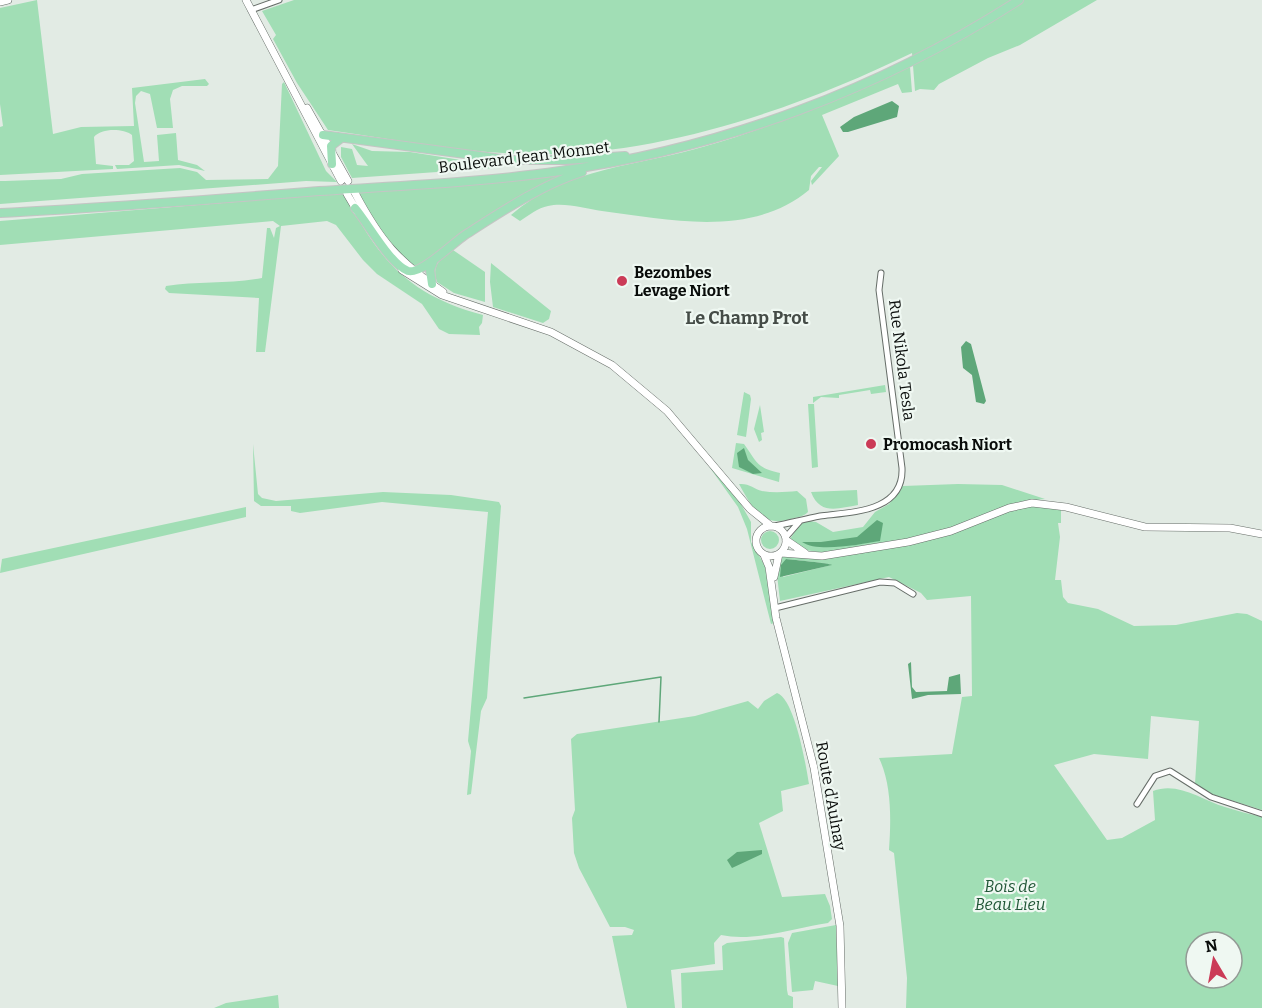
<svg xmlns="http://www.w3.org/2000/svg" width="1262" height="1008" viewBox="0 0 1262 1008" font-family="Bitter,serif">
  <rect width="100%" height="100%" fill="#e2ebe4"/>
  <path fill="#a1deb5" fill-rule="evenodd" d="M37,0l16,134 28,-7 53,-1 -2,-38 73,-9 4,5 -2,2h-25l-9,4 -3,9 3,29h-16l-7,-34 -9,-3 -5,5 -1,7 9,59 15,-1 -2,-26 19,-2 2,27 19,5 8,6 -26,-6 -62,4 -2,-4h14l5,-4 -2,-26c-9,-7 -31,-7 -38,2l2,27 17,2v3l-113,6v-48l3,-1 -3,-22v-96z
    M294,0h803l-77,45 -32,13 -49,26 -5,6 -14,-1 -5,2 -3,-38c-115,56 -260,106 -390,101 -63,-2 -131,-15 -194,-24l-31,-47 -24,-44 3,-4 -14,-24z
    M910,67l2,25 -10,1 -4,-9 -76,31 17,41 -27,29 -1,-4 11,-14h-3l-8,9 -2,14c-57,48 -139,30 -207,21 -16,-2 -37,-9 -54,-5 -10,2 -19,9 -28,15l-9,-6c55,-48 129,-49 195,-69 70,-20 137,-50 204,-79z
    M284,82l42,89 11,11 -31,-1 -306,23v-23h5l56,-2 21,-5 98,-6 17,4 9,8 62,-1 10,-13 4,-82z
    M352,144l20,7 38,1 83,13 1,3 -142,10 -11,-21v-10l11,2 5,16 11,1z
    M565,174l-147,92h-6l-28,-29 -26,-45z
    M344,193c35,67 64,102 139,122l-1,8 -3,4 1,8 -31,-1 -10,-5 -17,-25 -45,-30 -14,-14 -27,-35 -9,-4 -46,5 -16,126h-9l3,-54 -90,-5 -4,-4 1,-3c32,-5 64,-2 96,-8l5,-50h3l4,10 2,-10 4,-2 -7,-5 -273,24v-24z
    M453,250l32,22v30l-31,-9 -17,-11c-6,-16 3,-24 16,-32z
    M491,263l60,48 -2,8 -6,4 -50,-16 -3,-25z
    M885,385l1,7 -15,2 -1,-4 -31,5v3l-18,-1 -8,6v-6z
    M744,392l6,3 1,4 -5,38 -9,-2z
    M808,404h6l4,63 -6,1z
    M760,405l4,27 -3,1 1,7 -3,2 -5,-13z
    M736,443l8,1c14,19 11,23 36,29l-1,9 -47,-14z
    M253,444l5,50 4,4 14,3 107,-9 68,3 48,7 2,4 -14,192 -6,13 -10,83 -4,1 4,-44 -3,-10 20,-229 -106,-10 -82,11 -9,-2v-5h-30l-7,-5z
    M708,465l29,32 14,25v20l14,24 9,57 -3,1 -24,-95 -9,-22z
    M739,484c10,-1 15,5 23,7 12,2 24,1 35,0l9,8 2,13c-5,5 -11,5 -17,7 -30,9 -39,-12 -52,-35z
    M958,484l44,1 43,14 -19,2 -68,25 -59,15 -74,12 -20,-3 -15,-11 10,-15 9,-3 7,1 17,10 30,-5 12,-15 14,-8 14,-18z
    M857,490l1,15c-19,3 -38,11 -47,-13z
    M1031,506l30,3v14h-3l2,14 -5,43h6l2,17 5,6 30,6 36,17 42,-1 61,-12 10,1 15,7v189l-51,-16 -16,-10 4,-63 -48,-5 -3,43 -54,-5 -40,11 53,75 15,-2 33,-18 -2,-29c25,-10 49,9 72,16 12,4 25,7 37,10v191h-356l1,-30 -13,-125 -5,-3c2,-29 3,-65 -10,-92l73,-4 10,-57 10,-1 -1,-100 -44,4 -6,-7 -32,-16 -109,24 -3,-26 3,-17 10,-3 32,4 88,-15 96,-32zM786,559c8,1 42,4 45,6l-48,12zM1196,942h36v36h-36z
    M246,507v10l-246,56 2,-14z
    M761 540a9 9 0 1 1 18 0a9 9 0 1 1-18 0Z
    M777,693c18,6 29,73 32,91l-28,7 2,20 -24,12 23,74 43,-3 5,12 2,13 -4,4c-33,5 -74,19 -107,12l-7,8 1,21 -44,6 4,38h-48l-15,-72 20,-1 2,-5 -9,-3h-15l-31,-59 -5,-15 -2,-35 3,-8 -4,-71 6,-5 118,-18 53,-15 10,8 6,-8z
    M836,925l2,61 -23,-5 -2,9 -21,2 -4,-49 4,-10z
    M781,937l3,1 3,52 1,5 5,2v11h-111l-1,-35 42,-3 -1,-24 5,-3z
    M278,995l1,13h-65l12,-5z"/>
  <path fill="#5ea779" d="M892,101l7,5 -2,11 -49,15h-5l-3,-5 14,-10z
    M966,341l5,3 15,57 -2,3 -8,-2 -4,-27 -9,-7 -2,-21z
    M744,448l4,12 14,13 -9,1 -14,-7 -2,-14z
    M877,520l6,3 -3,18c-19,3 -62,12 -78,1h19l36,-5z
    M786,559c8,1 43,4 46,6l-52,12 1,-12z
    M911,662l1,25 4,5 31,-1 2,-14 11,-3 1,20 -33,1 -16,4 -4,-35z
    M762,850v4l-30,14 -5,-8 10,-8z"/>
  <g fill="none" stroke-linecap="round" stroke-linejoin="round">
    <path stroke="#5ea779" stroke-width="1.5" d="M524,698l137,-21 -2,45"/>
    <g stroke="#676e69" stroke-width="7">
      <path id="minor" d="M251,10l28,-10
        M775,526c15,-3 30,-7 45,-10 32,-4 84,-4 82,-48l-23,-178 2,-17
        M786,537l14,-16
        M775,608l105,-26 15,1 18,11
        M1137,804l18,-28 15,-5 41,26 51,17"/>
    </g>
    <g stroke="#676e69" stroke-width="8">
      <path id="tertiary" d="M246,0l95,181
        M0,2l8,-2
        M307,108l41,73
        M355,193c26,49 43,68 88,99
        M347,194l10,17
        M402,270l40,25 109,37 61,33 55,46 83,98 21,17
        M756 541a15 15 0 1 1 30 0a15 15 0 1 1-30 0Z
        M786,540l19,13
        M781,553l41,3 86,-14 43,-11 58,-23 23,-5 34,4 79,20 85,1 32,6
        M764,555l5,12 7,51 38,150 26,158 2,82
        M774,577l5,-23"/>
    </g>
    <g stroke="#c4c5c4" stroke-width="10">
      <path id="primary" d="M323,135l187,25h54l61,-4
        M332,164l-1,-18 9,-7
        M355,208c13,15 35,56 53,63 13,4 45,-28 57,-36 36,-23 76,-50 117,-63
        M0,213c102,-5 205,-13 307,-21 84,-6 170,-9 253,-21 163,-23 321,-82 459,-171
        M432,284l-2,-14 3,-8"/>
    </g>
    <use href="#minor" stroke="#fff" stroke-width="5"/>
    <use href="#tertiary" stroke="#fff" stroke-width="7"/>
    <use href="#primary" stroke="#9edfb8" stroke-width="8"/>
  </g>
  <g fill="#cb3b57" stroke="#eff8f2" stroke-width="2">
    <circle cx="622" cy="281" r="6"/>
    <circle cx="871" cy="444" r="6"/>
  </g>
  <g text-anchor="middle" dominant-baseline="central" stroke-width="4.5" stroke-linejoin="round" paint-order="stroke">
    <g font-size="16" fill="#090c0a" stroke="#eff8f2">
      <text transform="translate(524 157) rotate(-7)">Boulevard Jean Monnet</text>
      <text transform="translate(902 360) rotate(83)">Rue Nikola Tesla</text>
      <text transform="translate(831 796) rotate(80)">Route d'Aulnay</text>
    </g>
    <g font-size="16" font-weight="bold" fill="#090c0a" stroke="#eff8f2" text-anchor="start">
      <text x="634" y="272">Bezombes<tspan x="634" dy="18">Levage Niort</tspan></text>
      <text x="883" y="444">Promocash Niort</text>
    </g>
    <g font-size="16" font-style="italic" fill="#215737" stroke="#eff8f2">
      <text x="1010" y="886">Bois de<tspan x="1010" dy="18">Beau Lieu</tspan></text>
    </g>
    <g font-size="18" font-weight="bold" fill="#454c47" stroke="#eff8f2">
      <text x="747" y="318">Le Champ Prot</text>
    </g>
  </g>
  <g transform="translate(1214 960) rotate(350)"><circle r="28" fill="#eff8f2" stroke="#939a95" stroke-width="1.5"/>
  <path d="M0-4.5L10 22L0 15L-10 22Z" fill="#cb3b57"/>
  <text y="-9" font-size="16" font-weight="bold" text-anchor="middle" fill="#090c0a">N</text>
  </g>
</svg>
